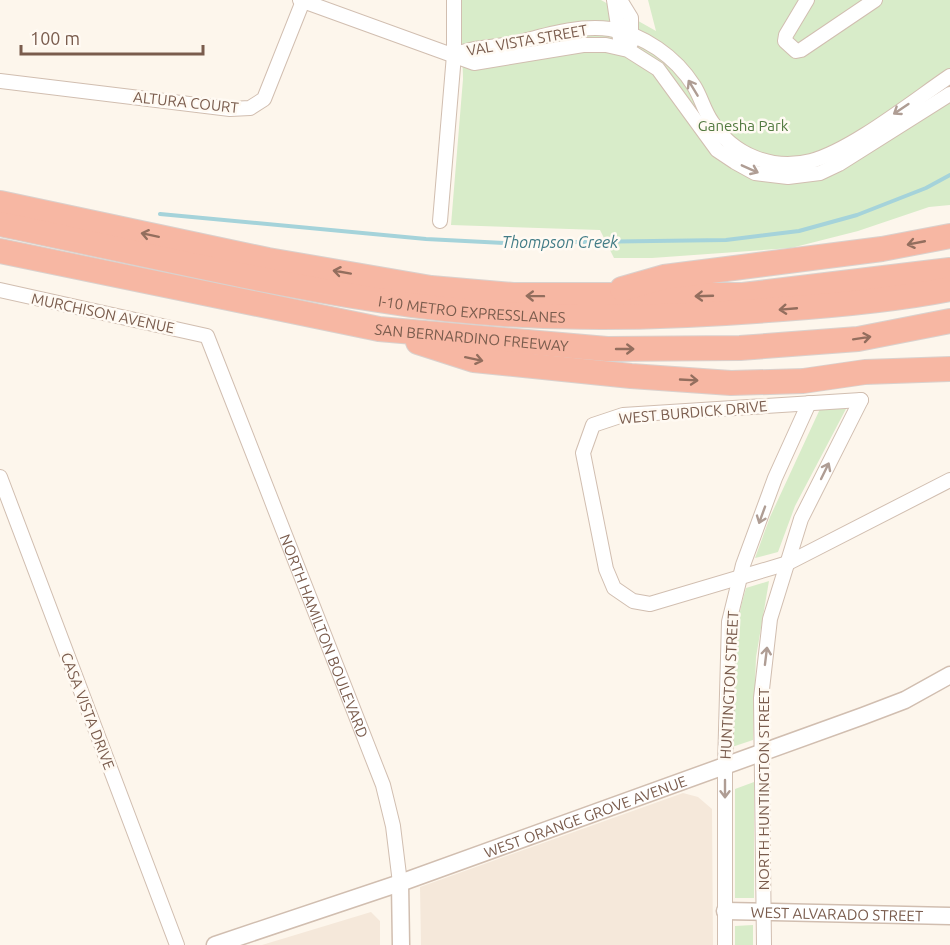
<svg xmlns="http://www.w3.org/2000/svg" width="950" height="945" viewBox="0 0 950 945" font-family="Ubuntu,sans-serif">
  <rect width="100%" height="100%" fill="#fdf6ec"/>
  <path fill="#f5e8da" d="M683,793l15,4 14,12 1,136h-292l-1,-58z
    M371,912l9,9v24h-118z"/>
  <path fill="#d8ecc9" d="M461,0h140l55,31 -8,-31h302v205l-21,2 -71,24 -67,17 -139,10h-38l-14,-28 -149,-5 12,-146z
    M847,407l-52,99 -17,46 -23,6 15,-41 50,-108z
    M769,581l-13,76 -3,83 -21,7c0,-53 -2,-108 14,-159z
    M754,782v116h-19v-109z
    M753,925v20h-18v-19z"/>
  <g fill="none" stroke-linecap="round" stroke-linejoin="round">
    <path stroke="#a5d3da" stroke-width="4" d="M160,214l266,25 78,4 222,-3 73,-9 58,-16 69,-27 24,-13"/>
    <g stroke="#d1beb0" stroke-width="16">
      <g id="minor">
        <path d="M300,0l174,63 109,-18h23l22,5 30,19 59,81 18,12 20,11 33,4 32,-4 19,-9 111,-70"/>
        <path d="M614,0l6,39"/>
        <path d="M620,0l11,18v25"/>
        <path d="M807,0l-21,35 -1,6 11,10 5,-1 74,-50"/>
        <path d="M454,55c21,-9 41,-7 62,-12 31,-8 62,-18 94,-14 34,6 65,27 84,57 7,11 10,25 18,36 21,33 60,49 99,39 41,-11 102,-60 139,-85"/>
        <path d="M0,81l230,28 20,-1 14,-9 39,-98"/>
        <path d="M440,221l14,-166v-55"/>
        <path id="s1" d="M0,290l207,46 176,449 10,41 7,57"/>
        <path d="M861,400l-238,15 -30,10 -10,28 23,116 8,19 19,13 17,3 138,-41 162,-83"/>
        <path d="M0,477l177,468"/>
        <path d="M725,945v-179l4,-144 14,-57 32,-87 34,-75"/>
        <path d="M764,945l-3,-247 9,-79 31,-100 60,-119"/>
      </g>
    </g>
    <g stroke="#d1beb0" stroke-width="19">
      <g id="tertiary">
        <path d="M400,883l1,62"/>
        <path id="s2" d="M725,911l225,5"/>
        <path id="s3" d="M215,945l185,-62 463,-167 42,-16 45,-25"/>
      </g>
    </g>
    <g stroke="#dad1cd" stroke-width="26">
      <g id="motorway">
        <path d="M0,203l268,57 163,28 82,7h230l207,-25"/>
        <path id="s4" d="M0,224c126,26 251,56 378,76 133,22 270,20 404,9 56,-4 113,-9 168,-20"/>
        <path id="s5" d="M0,251l379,78 228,20 133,-1 118,-9 92,-18"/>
        <path d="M622,289l42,-12 218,-28 68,-13"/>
        <path d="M418,342l56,18 157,16 100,7 72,-2 62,-9 85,-3"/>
      </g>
    </g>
    <use href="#minor" stroke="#fff" stroke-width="14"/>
    <use href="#tertiary" stroke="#fff" stroke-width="16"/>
    <use href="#motorway" stroke="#f7b7a3" stroke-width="24"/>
  </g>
  <defs><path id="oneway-shaft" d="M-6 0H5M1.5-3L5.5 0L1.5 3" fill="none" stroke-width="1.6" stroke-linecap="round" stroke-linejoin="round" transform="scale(1.5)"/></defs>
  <g stroke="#af9d94">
    <use href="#oneway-shaft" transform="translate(693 88) rotate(-121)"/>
    <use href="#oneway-shaft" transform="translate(901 109) rotate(146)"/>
    <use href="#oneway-shaft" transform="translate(750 169) rotate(24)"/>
    <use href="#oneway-shaft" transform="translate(825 471) rotate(-64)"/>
    <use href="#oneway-shaft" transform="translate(762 515) rotate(110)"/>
    <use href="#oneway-shaft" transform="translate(766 656) rotate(-83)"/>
    <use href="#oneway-shaft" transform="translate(725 789) rotate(90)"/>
  </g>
  <g stroke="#936e5e">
    <use href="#oneway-shaft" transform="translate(150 235) rotate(-168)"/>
    <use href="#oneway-shaft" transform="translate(916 243) rotate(169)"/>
    <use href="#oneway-shaft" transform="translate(342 272) rotate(-170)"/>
    <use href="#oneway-shaft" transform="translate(535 296) rotate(-179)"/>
    <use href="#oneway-shaft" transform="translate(704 296) rotate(178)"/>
    <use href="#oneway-shaft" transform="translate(788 309) rotate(175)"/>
    <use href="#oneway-shaft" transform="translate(862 338) rotate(-9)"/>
    <use href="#oneway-shaft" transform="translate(625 349)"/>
    <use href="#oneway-shaft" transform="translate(474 359) rotate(12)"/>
    <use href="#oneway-shaft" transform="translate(689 380) rotate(3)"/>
  </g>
  <g text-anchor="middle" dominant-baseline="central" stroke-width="5" stroke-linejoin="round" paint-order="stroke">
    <g font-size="15" fill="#7a5c4d" stroke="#fffaf3">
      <text transform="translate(527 40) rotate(-10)">VAL VISTA STREET</text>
      <text transform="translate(186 102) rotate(6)">ALTURA COURT</text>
      <text stroke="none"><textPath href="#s4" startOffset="480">I-10 METRO EXPRESSLANES</textPath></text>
      <text transform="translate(103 313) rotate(12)">MURCHISON AVENUE</text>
      <text stroke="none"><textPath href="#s5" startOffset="480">SAN BERNARDINO FREEWAY</textPath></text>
      <text transform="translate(693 412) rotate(-5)">WEST BURDICK DRIVE</text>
      <text stroke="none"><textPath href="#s1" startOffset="534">NORTH HAMILTON BOULEVARD</textPath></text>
      <text transform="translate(729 685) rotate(-87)">HUNTINGTON STREET</text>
      <text transform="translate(88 711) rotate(69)">CASA VISTA DRIVE</text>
      <text transform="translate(763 789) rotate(-90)">NORTH HUNTINGTON STREET</text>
      <text stroke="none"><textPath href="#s3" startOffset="392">WEST ORANGE GROVE AVENUE</textPath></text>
      <text stroke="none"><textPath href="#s2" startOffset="112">WEST ALVARADO STREET</textPath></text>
    </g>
    <g font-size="15" fill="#537a41" stroke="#fffaf3">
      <text x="743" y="125">Ganesha Park</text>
    </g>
    <g font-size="16" font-style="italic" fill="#437c86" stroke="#fffaf3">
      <text x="560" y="242">Thompson Creek</text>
    </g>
  </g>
  <path d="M21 45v9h182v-9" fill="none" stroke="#7a5c4d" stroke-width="3"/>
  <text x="30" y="45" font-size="18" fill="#7a5c4d" stroke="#fffaf3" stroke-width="4.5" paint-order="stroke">100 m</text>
</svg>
